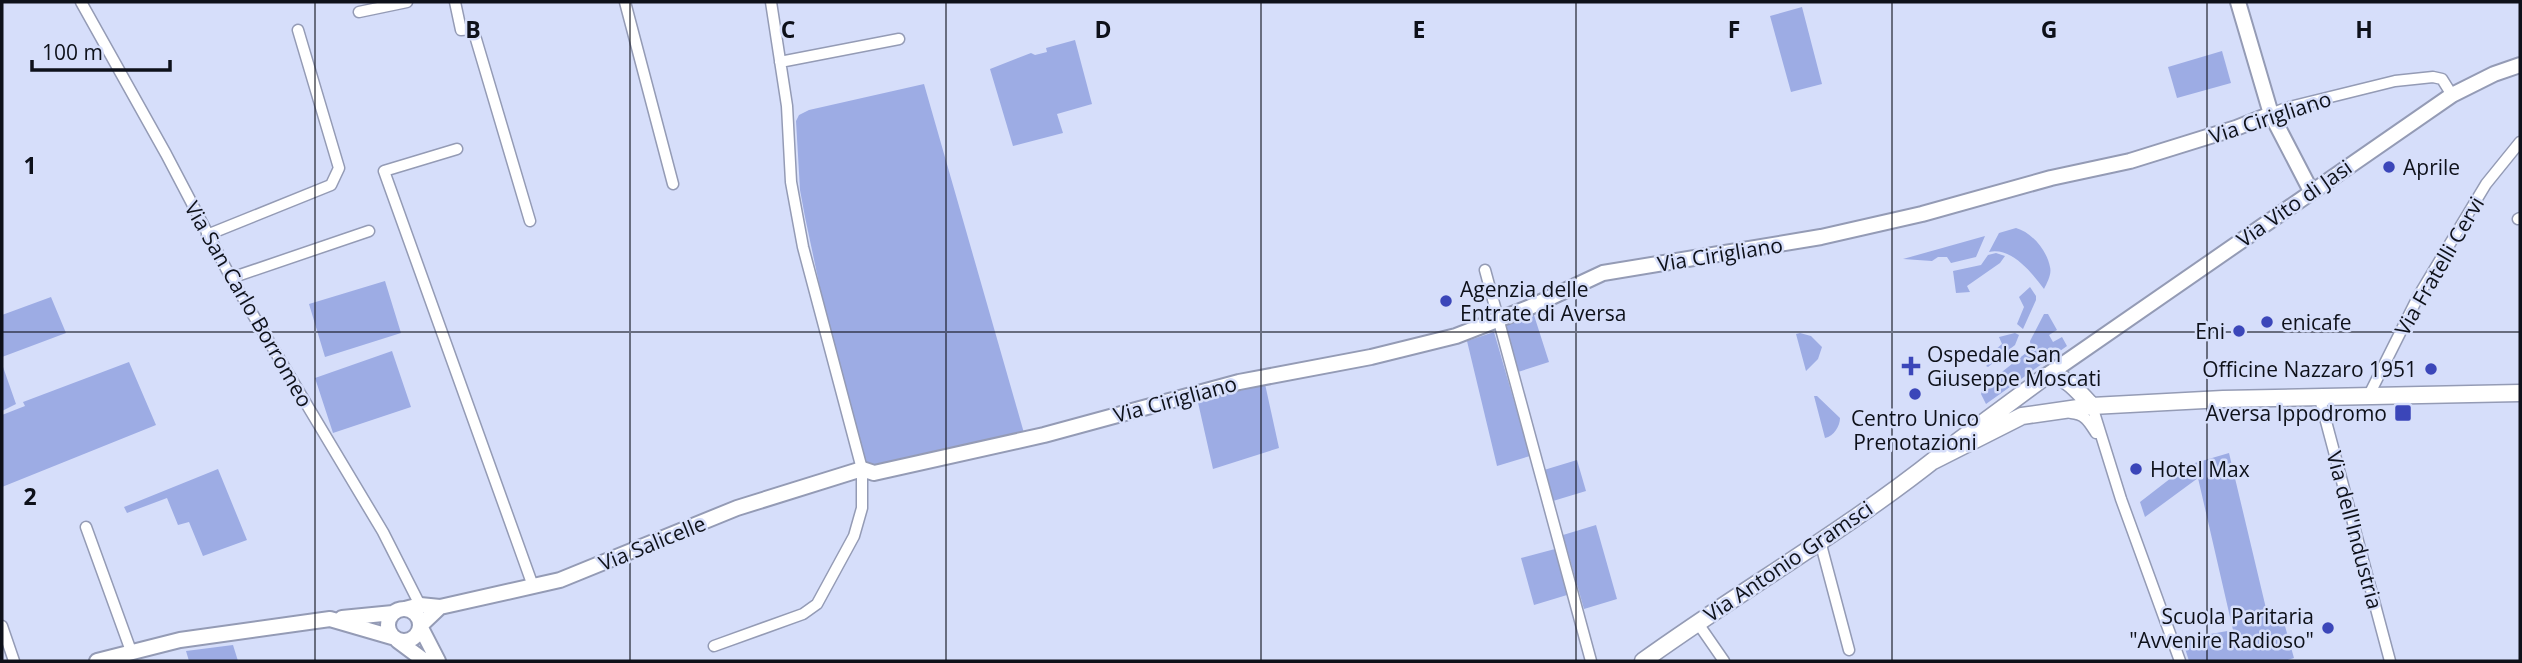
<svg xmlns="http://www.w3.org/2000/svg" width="2522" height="663" viewBox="0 0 2522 663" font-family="'Open Sans',sans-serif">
  <rect width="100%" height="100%" fill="#d6defa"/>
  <path fill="#9dace4" d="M1802,7l20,77 -31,8 -21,-76z
    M1075,40l17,64 -35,10 6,19 -50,13 -23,-77 41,-16 4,2 12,-3 -1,-4z
    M2222,51l9,32 -54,15 -9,-31z
    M924,84l100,349 -147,36 -10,-4 -44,-163 -18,-85 -5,-27 -4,-69 3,-6 10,-5z
    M2016,228c15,4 31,22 34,39 2,7 -3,16 -6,22 -12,-16 -32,-42 -55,-37l10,-19z
    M1985,236l-9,21 -25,6 -4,-6h-9l-6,4 -29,-2z
    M1996,253l9,3 -5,7 -33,23 3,6 -14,1 -3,-22 28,-6 7,-10z
    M385,281l16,52 -76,24 -16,-53z
    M2030,287l6,9v4l-13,29 -6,-5 7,-17 -5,-10z
    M51,297l15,36 -64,24v-42z
    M1533,312l16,50 -31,10 -13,-47z
    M2044,314h4l9,16 -8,5 4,7 9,-5 5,9 -81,58 -5,-10 3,-8 47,-37 -1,-8z
    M1494,332l36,124 -33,10 -30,-125z
    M1800,333l11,3 11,11 -4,12 -12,12 -10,-37z
    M2015,333l4,2 -4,10 -27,22 -2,-1 6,-6 -3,-5 13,-11 -3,-7z
    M392,351l19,56 -78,26 -18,-55z
    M129,362l27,63 -154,62v-72l23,-9 -2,-4z
    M2,364l14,40 -14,7z
    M1265,384l14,64 -66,21 -16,-71z
    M1814,396h3l23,22c0,8 -6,18 -15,20z
    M2229,453l40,168 14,-2 11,39 -10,3h-95l-7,-22 51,-9 -35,-152 -53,39 -5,-15 31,-24 24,-15z
    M1577,460l9,31 -33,10 -9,-31z
    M218,469l29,71 -44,16 -14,-34 -11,3 -11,-27 -40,15 -3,-6z
    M1596,525l21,74 -33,10 -21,-74z
    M1555,549l12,46 -33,10 -13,-47z
    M233,645l5,16h-49l-3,-10z"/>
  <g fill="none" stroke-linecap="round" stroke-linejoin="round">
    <g stroke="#949bb5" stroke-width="13">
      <path id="street" d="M81,2l85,152 65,124 152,254 37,73
        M455,2l6,28 12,-1 57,192
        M625,2l48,182
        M359,12l48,-10
        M780,62l119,-23
        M2271,114l15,-6 109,-27 38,-4 9,2 10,16
        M457,149l-73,22 149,415
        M2518,219l2,-1
        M207,235l124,-50 8,-17 -41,-138
        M1485,270l106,391
        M231,278l138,-47
        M2368,397l51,-102 67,-111 34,-42
        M2320,399l70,262
        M2092,406l29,93 59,162
        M2071,413c14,1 18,9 25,20
        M86,527l45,124
        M1820,541l29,109
        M1697,622l27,39
        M2,626l12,35
        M714,646l89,-32 14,-10 37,-68 8,-28v-39l-59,-222 -12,-65 -4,-76 -16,-104"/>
    </g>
    <g stroke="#949bb5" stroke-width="18">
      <path id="secondary" d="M2238,2l33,112 40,77
        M2046,376l406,-281 42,-21 26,-9
        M388 625a16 16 0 1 1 32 0a16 16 0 1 1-32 0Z
        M405,609l15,-4 20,2 120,-27 177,-72 125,-39 12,4 170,-38 195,-53 132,-25 85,-21 72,-28 75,-35 218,-36 101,-23 129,-36 79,-17 106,-33 35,-14
        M342,618l51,-5
        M398,641l27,20
        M97,661l83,-21 150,-21 62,18
        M438,661l-18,-35 20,-19"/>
    </g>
    <g stroke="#949bb5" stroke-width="19">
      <path id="primary" d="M1957,442l89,-66c21,-2 32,16 46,30
        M1933,461l89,-45 70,-10 131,-7 297,-6
        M1643,661c97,-70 202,-130 296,-205"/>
    </g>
    <use href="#street" stroke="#fff" stroke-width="10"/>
    <use href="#secondary" stroke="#fff" stroke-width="14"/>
    <use href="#primary" stroke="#fff" stroke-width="16"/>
  </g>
  <path fill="none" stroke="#0e111a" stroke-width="2" stroke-opacity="0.55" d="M315,2v659M630,2v659M946,2v659M1261,2v659M1576,2v659M1892,2v659M2207,2v659M2,332h2518"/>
  <g fill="#3b46b9" stroke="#d6defa" stroke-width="2.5">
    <circle cx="2389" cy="167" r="7"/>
    <circle cx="1446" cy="301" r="7"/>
    <circle cx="2267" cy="322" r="7"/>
    <circle cx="2239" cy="331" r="7"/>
    <path d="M1907.5 355.5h7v7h7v7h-7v7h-7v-7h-7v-7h7z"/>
    <circle cx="2431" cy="369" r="7"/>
    <circle cx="1915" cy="394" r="7"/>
    <rect x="2394" y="404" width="18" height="18" rx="3.5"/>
    <circle cx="2136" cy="469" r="7"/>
    <circle cx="2328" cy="628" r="7"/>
  </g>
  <g text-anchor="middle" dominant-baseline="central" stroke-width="5" stroke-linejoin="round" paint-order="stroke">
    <g font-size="21" fill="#0e111a" stroke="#d6defa">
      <text transform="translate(2270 117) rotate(-18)">Via Cirigliano</text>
      <text transform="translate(2294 203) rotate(-35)">Via Vito di Jasi</text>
      <text transform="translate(1720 254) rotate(-9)">Via Cirigliano</text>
      <text transform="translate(2439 266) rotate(-60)">Via Fratelli Cervi</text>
      <text transform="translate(249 304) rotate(60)">Via San Carlo Borromeo</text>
      <text transform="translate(1175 399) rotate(-15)">Via Cirigliano</text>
      <text transform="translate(2355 530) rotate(75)">Via dell'Industria</text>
      <text transform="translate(652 543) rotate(-22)">Via Salicelle</text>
      <text transform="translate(1788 561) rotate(-34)">Via Antonio Gramsci</text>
    </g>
    <g font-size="21" fill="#0e111a" stroke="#d6defa" text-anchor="start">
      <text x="2403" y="167">Aprile</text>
      <text x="1460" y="289">Agenzia delle<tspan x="1460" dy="24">Entrate di Aversa</tspan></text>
      <text x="2281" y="322">enicafe</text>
      <text x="2225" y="331" text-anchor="end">Eni</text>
      <text x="1927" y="354">Ospedale San<tspan x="1927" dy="24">Giuseppe Moscati</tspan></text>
      <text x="2417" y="369" text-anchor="end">Officine Nazzaro 1951</text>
      <text x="2387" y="413" text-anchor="end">Aversa Ippodromo</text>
      <text x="1915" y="418" text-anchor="middle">Centro Unico<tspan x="1915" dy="24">Prenotazioni</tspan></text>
      <text x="2150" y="469">Hotel Max</text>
      <text x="2314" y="616" text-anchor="end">Scuola Paritaria<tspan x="2314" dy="24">"Avvenire Radioso"</tspan></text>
    </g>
  </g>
  <g font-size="23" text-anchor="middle" font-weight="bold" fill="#0e111a" stroke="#d6defa" stroke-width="5" stroke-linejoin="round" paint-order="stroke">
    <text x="473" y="38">B</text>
    <text x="788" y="38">C</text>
    <text x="1103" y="38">D</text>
    <text x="1419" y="38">E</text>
    <text x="1734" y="38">F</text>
    <text x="2049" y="38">G</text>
    <text x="2364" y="38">H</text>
    <text x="30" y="174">1</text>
    <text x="30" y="505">2</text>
  </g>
  <rect width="2522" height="663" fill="none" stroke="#0e111a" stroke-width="7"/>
  <path d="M32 60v10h138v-10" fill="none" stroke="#0e111a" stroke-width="3.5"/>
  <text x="42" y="60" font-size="21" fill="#0e111a" stroke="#d6defa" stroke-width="5" paint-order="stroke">100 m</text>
</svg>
